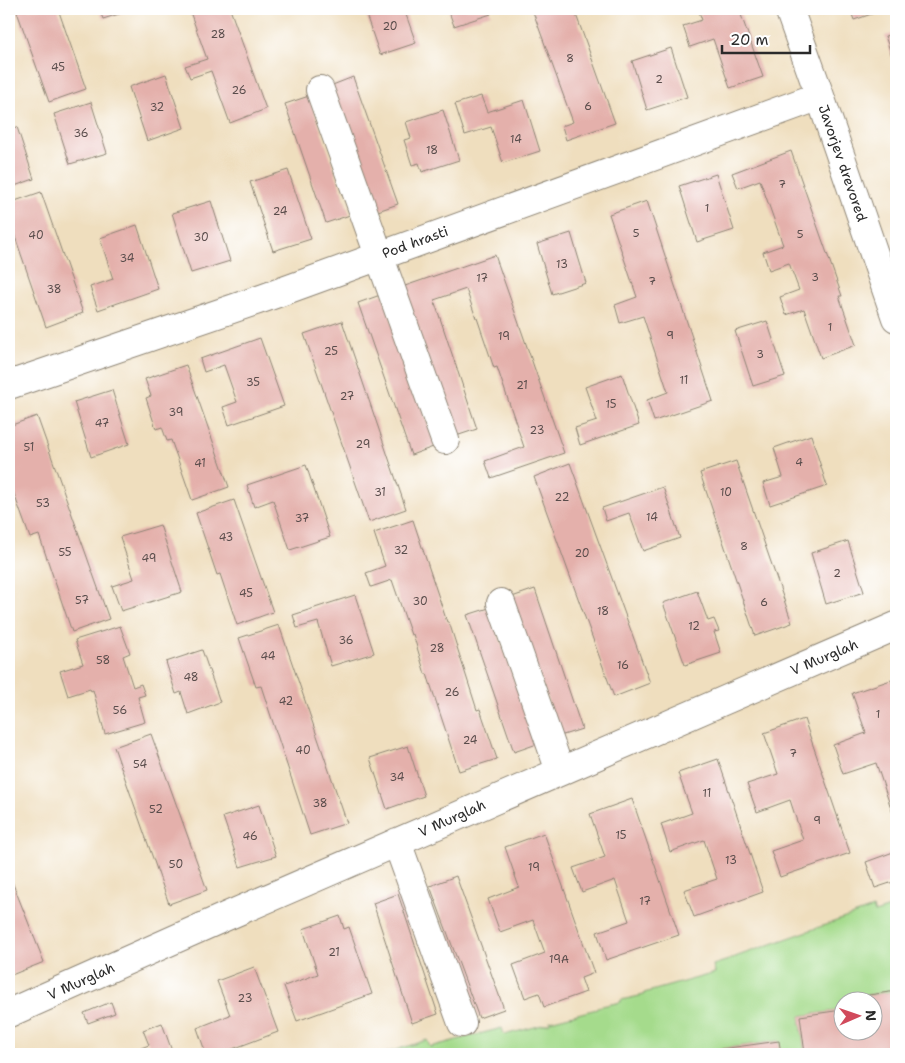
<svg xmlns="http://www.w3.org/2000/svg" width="905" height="1063" viewBox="0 0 905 1063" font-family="'Shantell Sans',sans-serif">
  <rect width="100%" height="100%" fill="#fff"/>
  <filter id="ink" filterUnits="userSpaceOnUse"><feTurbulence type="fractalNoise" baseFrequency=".02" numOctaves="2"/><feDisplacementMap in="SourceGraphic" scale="10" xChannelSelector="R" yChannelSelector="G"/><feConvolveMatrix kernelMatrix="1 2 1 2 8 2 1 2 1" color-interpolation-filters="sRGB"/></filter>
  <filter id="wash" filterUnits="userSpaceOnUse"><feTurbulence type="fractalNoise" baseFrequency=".0096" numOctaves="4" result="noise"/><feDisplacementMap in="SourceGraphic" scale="20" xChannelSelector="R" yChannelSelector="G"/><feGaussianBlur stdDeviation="1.12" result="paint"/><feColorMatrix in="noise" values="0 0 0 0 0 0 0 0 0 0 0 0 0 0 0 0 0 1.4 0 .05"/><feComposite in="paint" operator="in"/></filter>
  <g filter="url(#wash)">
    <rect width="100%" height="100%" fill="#efdebe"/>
    <path fill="#a5db8c" stroke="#68835c" d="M896,906v85l-41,6v3h-13v10l-42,6 5,38h-24l-3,-13 -57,8v5h-338l44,-14 3,7 72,-19 2,7 46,-12v-2l47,-12v-2l24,-5v-2l23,-5v-2l71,-20 -2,-8 22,-7v-1l138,-49 2,5z"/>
    <g id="blocks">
      <path fill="#e4b0ab" d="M16,9h42l28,80 -37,13z
        M99,9h36l-32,10z
        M189,9h41l36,100 -36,14 -19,-52 -21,7 -5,-12 22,-7z
        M364,9h40l12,34 -36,12z
        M448,9h41l2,5 -37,12z
        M532,9h42l41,114 -49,17 -4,-14 11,-4z
        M698,9h41l24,68 -33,11 -17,-49 -23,8 -7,-21 19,-6z
        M850,9h36l-32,11z
        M896,33v35l-11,-32z
        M671,48l16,49 -40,13 -15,-49z
        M166,74l18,54 -37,13 -18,-54z
        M353,77l45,127 -23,8 -45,-126z
        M309,96l41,119 -24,8 -41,-119z
        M481,96l6,16 37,-12 16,51 -37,12 -12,-36 -26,8 -10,-31z
        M91,102l16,51 -37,11 -16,-50z
        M443,110l16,50 -37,12 -3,-9 -7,2 -8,-25 7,-2 -5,-16z
        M17,127l17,52 -25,9v-58z
        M791,151l51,145h-3l17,49 -35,13 -17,-49 -18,6 -6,-18 19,-7 -10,-27 -20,7 -6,-18 20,-7 -23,-65 -22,8 -6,-15z
        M288,170l23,69 -38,12 -23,-69z
        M716,174l18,56 -37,12 -18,-56z
        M41,192l42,121 -37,14 -37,-108v-16z
        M211,201l19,60 -39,12 -19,-60z
        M647,201l66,200 -59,20 -7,-21 21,-8 -25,-76 -23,7 -5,-18 22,-8 -28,-83z
        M137,225l21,64 -60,21 -8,-23 23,-8 -13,-41z
        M571,233l15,50 -34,11 -15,-50z
        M495,255l69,198 -73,25 -6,-17 39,-14 -27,-80 -3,1 -17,-50h-1l-10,-29 -32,11 43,129 -24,8 -51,-150z
        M383,294l53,152 -25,9 -53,-152z
        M342,321l64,188 -37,13 -65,-188z
        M767,321l18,55 -32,10 -18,-55z
        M260,338l24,68 -55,19 -6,-18 14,-5 -13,-37 -20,7 -4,-13z
        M186,365l43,122 -37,13 -21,-60 -4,1 -5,-14 -6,2 -10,-31 5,-2 -6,-17z
        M622,374l17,51 -59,20 -5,-17 22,-7 -12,-34z
        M112,390l17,54 -38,13 -17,-55z
        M37,416l72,203 -37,13 -33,-97 -9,3 -21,-58v-54z
        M811,435l16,51 -57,19 -7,-22 20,-6 -9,-29z
        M736,461l56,162 -37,13 -55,-163z
        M570,463l80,220 -36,14 -80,-220z
        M306,465l24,72 -40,13 -17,-50 -19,7 -7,-22z
        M663,487l17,51 -37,13 -14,-38 -23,8 -4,-13z
        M234,500l39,112 -36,13 -17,-51 -3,1 -21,-62z
        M413,520l34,102h2l28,88 3,-1 17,50 -38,12 -32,-97h-2l-12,-40 -2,1 -19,-55 -21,7 -5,-14 19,-7 -11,-33z
        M160,525l22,67 -61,19 -9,-25 22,-7 -14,-42z
        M848,541l16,51 -38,12 -15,-51z
        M535,589l47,140 -22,7 -48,-139z
        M697,591l11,30 6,-2 5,12 -5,1 7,21 -36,12 -22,-62z
        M355,595l19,58 -43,13 -13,-44 -21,6 -4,-13z
        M489,608l48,136 -23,8 -47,-137z
        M279,625l68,198 -37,12 -49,-149 -5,1 -17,-49z
        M120,626l10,27 -7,3 10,31 8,-3 4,11 -7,2 7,25 -40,12 -12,-44 -2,1 -1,-2 -22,7 -8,-25 23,-7 -8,-24z
        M202,650l18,52 -32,12 -7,-22 -5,2 -10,-32z
        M891,680l5,15v128l-20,-60 -33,11 -10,-29 33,-12 -14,-40z
        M804,719l46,134 -70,24 -9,-26 32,-11 -13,-40 -33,12 -10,-28 31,-10 -14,-41z
        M151,734l56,156 -38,14 -55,-157z
        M408,746l16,50 -37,13 -17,-51z
        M718,759l45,133 -69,25 -10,-27 33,-11 -13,-39 -34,12 -9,-28 31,-11 -14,-40z
        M632,799l47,136 -73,25 -9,-28 32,-11 -14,-41 -33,12 -9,-24 32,-11 -15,-43z
        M259,805l17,51 -36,11 -17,-50z
        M544,833l50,140 -13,5 5,14 -42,15 -5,-14 -14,5 -12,-33 32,-12 -12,-33 -33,12 -12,-33 31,-12 -14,-40z
        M896,851v30l-21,7 -9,-26z
        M9,874l35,88 -35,14z
        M456,876l48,133 -25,9 -49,-132z
        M398,894l40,120 -26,9 -39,-120z
        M340,916l4,13 5,-2 23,67 -75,27 -13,-35 34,-12 -15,-45z
        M254,967l24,65 -59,22h-13l-9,-26 33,-13 -13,-34z
        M896,991v63h-91l-5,-38 42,-6v20h30v-30h-17v-3z
        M111,1002l4,11 -27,10 -4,-10z
        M162,1023l11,31h-38l-2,-3 16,-6 -6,-15z
        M779,1041l2,13h-60v-5z"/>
    </g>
  </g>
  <g filter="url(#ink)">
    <use href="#blocks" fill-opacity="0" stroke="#8d8474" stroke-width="1"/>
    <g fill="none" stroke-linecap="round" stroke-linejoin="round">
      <g stroke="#8d8474" stroke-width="30">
        <path id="minor" d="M789,9l31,87 76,222
          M320,90l125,350
          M9,385l255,-87 556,-202
          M501,603l59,168
          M397,842l65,181
          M9,1013l218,-97 669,-290"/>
      </g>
      <use href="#minor" stroke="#fff" stroke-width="28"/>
    </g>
  </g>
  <g text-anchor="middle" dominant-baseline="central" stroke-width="4.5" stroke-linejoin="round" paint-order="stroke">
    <g font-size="11" fill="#594c4b">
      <text x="390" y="26">20</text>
      <text x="218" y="34">28</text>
      <text x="570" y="58">8</text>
      <text x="58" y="67">45</text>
      <text x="659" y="79">2</text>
      <text x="239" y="90">26</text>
      <text x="588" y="106">6</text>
      <text x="157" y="107">32</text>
      <text x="81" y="133">36</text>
      <text x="516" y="139">14</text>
      <text x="432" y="150">18</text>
      <text x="782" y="184">7</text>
      <text x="707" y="208">1</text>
      <text x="280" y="211">24</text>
      <text x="636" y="233">5</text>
      <text x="800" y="234">5</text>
      <text x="36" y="235">40</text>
      <text x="201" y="237">30</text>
      <text x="127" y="258">34</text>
      <text x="562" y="264">13</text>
      <text x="815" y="277">3</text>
      <text x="482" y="278">17</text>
      <text x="652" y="281">7</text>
      <text x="54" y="289">38</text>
      <text x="830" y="327">1</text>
      <text x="670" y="335">9</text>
      <text x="504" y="336">19</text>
      <text x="331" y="351">25</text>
      <text x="760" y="354">3</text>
      <text x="684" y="380">11</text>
      <text x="253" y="382">35</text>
      <text x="522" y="385">21</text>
      <text x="347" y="396">27</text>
      <text x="611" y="404">15</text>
      <text x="176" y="412">39</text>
      <text x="102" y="423">47</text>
      <text x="537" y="430">23</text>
      <text x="363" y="444">29</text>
      <text x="29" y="447">51</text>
      <text x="799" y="462">4</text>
      <text x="200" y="463">41</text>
      <text x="380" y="492">31</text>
      <text x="726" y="492">10</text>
      <text x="562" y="497">22</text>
      <text x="43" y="503">53</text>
      <text x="652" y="517">14</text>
      <text x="302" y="518">37</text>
      <text x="226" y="537">43</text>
      <text x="744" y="546">8</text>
      <text x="401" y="550">32</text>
      <text x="65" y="552">55</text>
      <text x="582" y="553">20</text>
      <text x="149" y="558">49</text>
      <text x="837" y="573">2</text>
      <text x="246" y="593">45</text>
      <text x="82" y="600">57</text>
      <text x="420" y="601">30</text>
      <text x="764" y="602">6</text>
      <text x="603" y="611">18</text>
      <text x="694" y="626">12</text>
      <text x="346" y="640">36</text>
      <text x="437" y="648">28</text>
      <text x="268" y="656">44</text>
      <text x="103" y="660">58</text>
      <text x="623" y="665">16</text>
      <text x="191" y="677">48</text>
      <text x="452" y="692">26</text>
      <text x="286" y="701">42</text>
      <text x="120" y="710">56</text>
      <text x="878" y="714">1</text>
      <text x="470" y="740">24</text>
      <text x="303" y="750">40</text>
      <text x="793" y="753">7</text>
      <text x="140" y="764">54</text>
      <text x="397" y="777">34</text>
      <text x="707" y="793">11</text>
      <text x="320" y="803">38</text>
      <text x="156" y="809">52</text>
      <text x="817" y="820">9</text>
      <text x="621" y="835">15</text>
      <text x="250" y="836">46</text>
      <text x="731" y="860">13</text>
      <text x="176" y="864">50</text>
      <text x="534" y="867">19</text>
      <text x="645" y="901">17</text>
      <text x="334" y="952">21</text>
      <text x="559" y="959">19A</text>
      <text x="245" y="998">23</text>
    </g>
    <g font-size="14" fill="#2b2b2b" stroke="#fff">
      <text transform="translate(843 163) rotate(71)">Javorjev drevored</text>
      <text transform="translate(415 242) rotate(-20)">Pod hrasti</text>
      <text transform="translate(824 657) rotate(-23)">V Murglah</text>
      <text transform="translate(452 818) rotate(-24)">V Murglah</text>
      <text transform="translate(81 981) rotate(-24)">V Murglah</text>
    </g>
  </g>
  <rect width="905" height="1063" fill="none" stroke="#fff" stroke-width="30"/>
  <g transform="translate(858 1016) rotate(88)"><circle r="24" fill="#ffffff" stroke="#aaaaaa"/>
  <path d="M0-4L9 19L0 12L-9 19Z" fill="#d1495b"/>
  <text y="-8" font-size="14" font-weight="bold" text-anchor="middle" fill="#2b2b2b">N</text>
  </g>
  <path d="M722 45v8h88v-8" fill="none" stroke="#2b2b2b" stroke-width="2.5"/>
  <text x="730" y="45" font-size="15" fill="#2b2b2b" stroke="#ffffff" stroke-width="4" paint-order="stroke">20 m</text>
</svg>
